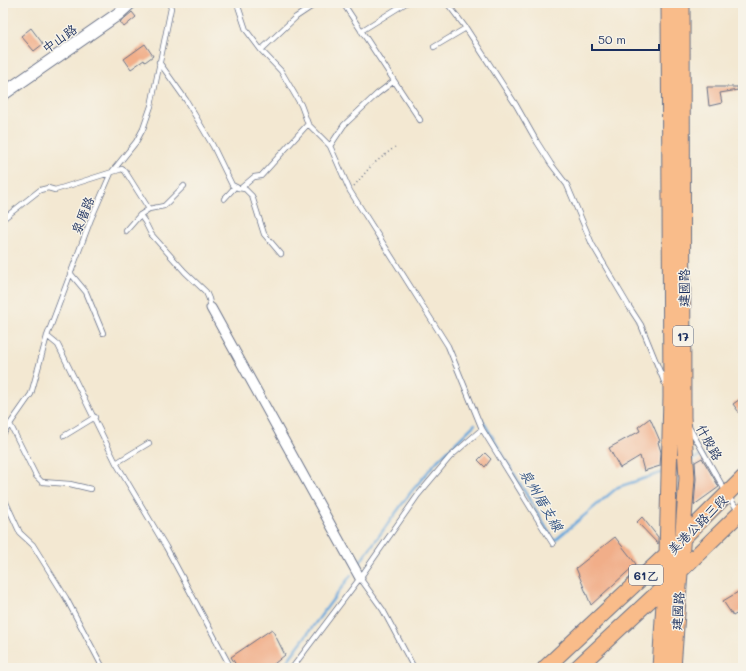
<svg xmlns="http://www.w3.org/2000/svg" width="746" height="671" viewBox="0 0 746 671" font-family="Mali,'LXGW WenKai TC',sans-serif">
  <rect width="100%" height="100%" fill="#f7f3e8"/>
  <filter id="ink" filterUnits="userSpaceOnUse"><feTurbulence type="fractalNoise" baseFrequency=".025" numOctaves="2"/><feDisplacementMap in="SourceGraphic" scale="8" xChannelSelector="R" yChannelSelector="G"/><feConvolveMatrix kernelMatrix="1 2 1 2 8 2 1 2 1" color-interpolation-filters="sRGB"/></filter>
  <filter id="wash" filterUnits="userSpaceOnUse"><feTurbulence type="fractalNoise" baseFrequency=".012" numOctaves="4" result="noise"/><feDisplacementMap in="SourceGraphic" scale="16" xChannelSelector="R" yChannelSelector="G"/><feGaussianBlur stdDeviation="0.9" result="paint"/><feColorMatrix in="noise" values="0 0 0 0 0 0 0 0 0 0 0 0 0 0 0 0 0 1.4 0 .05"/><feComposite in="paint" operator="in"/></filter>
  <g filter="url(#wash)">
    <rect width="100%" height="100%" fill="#f3e8d2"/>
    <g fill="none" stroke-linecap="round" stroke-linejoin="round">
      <path stroke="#69a7db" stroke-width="2.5" d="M481,418l73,123 64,-54 46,-15
        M691,460l12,-5 1,2
        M360,562l51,-70 26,-31 38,-37
        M282,668l69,-93"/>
    </g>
    <g id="blocks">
      <path fill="#f1ae89" d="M132,12l4,5 -12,10 -4,-5z
        M31,28l12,16 -9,7 -13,-15z
        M145,44l8,12 -8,6 -1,-2 -13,9 -7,-10z
        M707,87h31v3l-18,3 2,10 -13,3z
        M743,397v21l-10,-14z
        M650,418l10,23 -2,1 3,10 -1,14 -16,5 -4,-15 -20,12 -11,-20 31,-17 -2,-4z
        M485,453l6,6 -6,8 -7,-7z
        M702,458l17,29 -25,18 2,-26 -1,-17z
        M642,517l16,20v7l-21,-22z
        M615,537l21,27 -45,41 -15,-37z
        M743,589v21l-10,6 -10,-15z
        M272,629l13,26 -16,13h-31l-7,-11z"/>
    </g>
  </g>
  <g filter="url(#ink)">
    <use href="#blocks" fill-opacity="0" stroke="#677087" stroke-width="1"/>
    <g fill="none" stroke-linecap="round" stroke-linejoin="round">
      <g stroke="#677087" stroke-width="6">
        <path id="service" d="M237,3l9,27 15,20 20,21 20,34 7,19 22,22 20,45 98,155 34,83 71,115
          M343,3l77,117
          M447,3l19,25 50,77 21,37 14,22 16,21 25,59 36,61 13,20 24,59
          M361,31l45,-28
          M434,47l32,-19
          M261,50l35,-33 21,-14
          M159,62l27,38 27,46 19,39 6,3 7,1 7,7 12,38 17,20
          M330,146l14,-21 33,-31 17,-13
          M241,188l13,-11 7,-1 47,-52
          M224,199l11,-12
          M149,209l15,-3 20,-20
          M3,219l37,-29 8,-2 7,2 67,-21 3,2 24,38 -9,6 5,7 6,12 34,38 21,20 3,7 2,9
          M126,231l14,-16
          M71,274l15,18 17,41
          M47,336l11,9 58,118 50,84 65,121
          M10,424l26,52 6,6 28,2 21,5
          M689,427l38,67 12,18
          M3,434l28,-40 16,-58 44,-117 20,-46 25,-31 7,-13 8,-23 20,-98 -2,-5
          M64,436l31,-19
          M116,463l33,-20
          M3,496l17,37 13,12 33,53 37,70
          M360,578l23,32 31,58
          M292,668l68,-90 58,-83 32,-38 32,-28"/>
      </g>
      <g stroke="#677087" stroke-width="11">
        <path id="minor" d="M211,308l149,270"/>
      </g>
      <g stroke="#677087" stroke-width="14">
        <path id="tertiary" d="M3,94l115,-80 12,-11"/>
      </g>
      <g stroke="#677087" stroke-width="17">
        <path id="primary" d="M545,668l122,-114 76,-76
          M577,668l88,-82 78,-76
          M660,668l7,-114 4,-157 -2,-394
          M673,668l14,-190 -4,-61 -1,-414"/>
      </g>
      <path stroke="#677087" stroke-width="1.5" stroke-dasharray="1 3" stroke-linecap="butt" d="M354,186l18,-21 23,-18"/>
      <use href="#service" stroke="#fff" stroke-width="4.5"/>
      <use href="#minor" stroke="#fff" stroke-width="9"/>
      <use href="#tertiary" stroke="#fff" stroke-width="12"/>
      <use href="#primary" stroke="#f9bc8a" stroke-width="15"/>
    </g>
  </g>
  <g text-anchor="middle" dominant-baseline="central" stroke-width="3" stroke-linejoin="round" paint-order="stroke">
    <g fill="#f7f3e8" stroke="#5d6a87" stroke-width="1">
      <rect x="673" y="326" width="20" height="20" rx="3"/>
      <rect x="629" y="565" width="34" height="20" rx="3"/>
    </g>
    <g font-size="12" font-weight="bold" fill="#1b2f5e">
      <text x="683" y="336">17</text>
      <text x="646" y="575">61乙</text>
    </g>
    <g font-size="13" fill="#1b2f5e" stroke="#f7f3e8">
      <text transform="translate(59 38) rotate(-35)">中山路</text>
      <text transform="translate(82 215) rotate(-68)">泉厝路</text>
      <text transform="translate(683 288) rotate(-90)">建國路</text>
      <text transform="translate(710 442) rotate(61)">什股路</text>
      <text transform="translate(697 524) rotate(-45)">美港公路三段</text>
      <text transform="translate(677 611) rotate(-86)">建國路</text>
    </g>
    <g font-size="14" font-style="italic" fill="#325384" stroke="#f7f3e8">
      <text transform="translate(542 500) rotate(59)">泉州厝支線</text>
    </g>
  </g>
  <rect width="746" height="671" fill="none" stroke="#f7f3e8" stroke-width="16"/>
  <path d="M592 44v6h67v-6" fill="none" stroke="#1b2f5e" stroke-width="2"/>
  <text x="598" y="44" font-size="12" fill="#1b2f5e" stroke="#f7f3e8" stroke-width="3" paint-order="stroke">50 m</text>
</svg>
